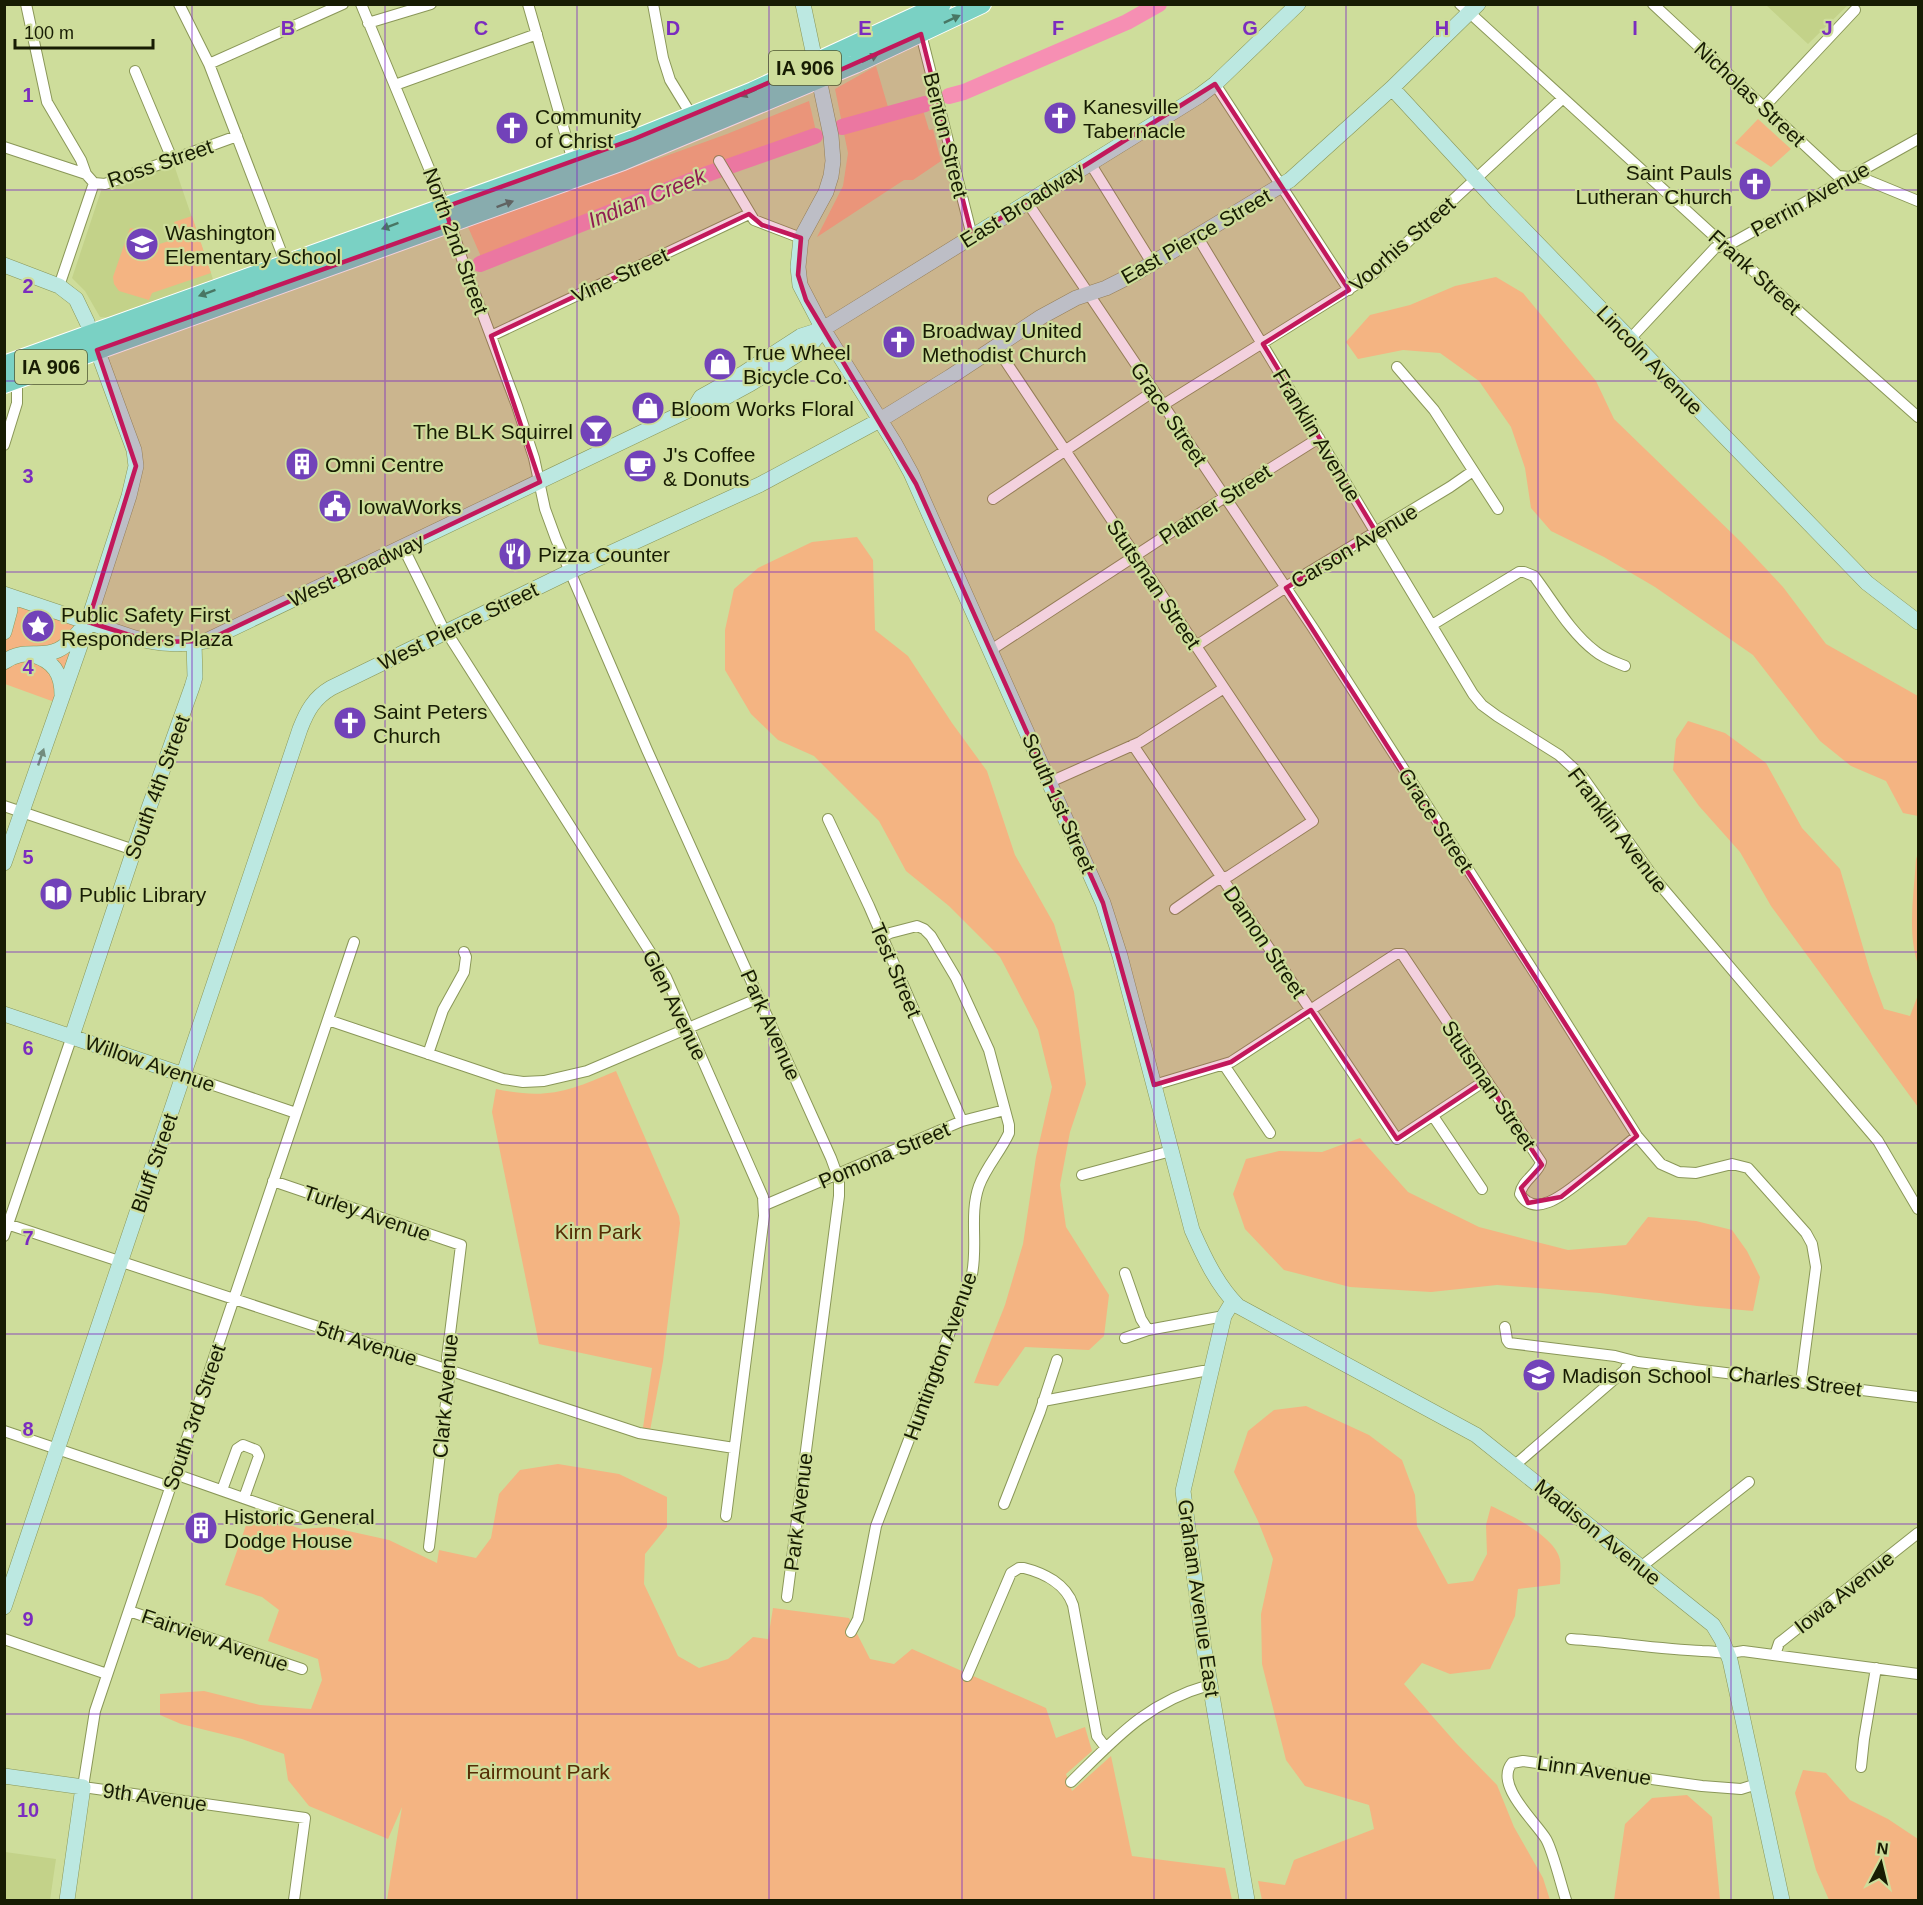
<svg xmlns="http://www.w3.org/2000/svg" width="1923" height="1905" viewBox="0 0 1923 1905" font-family="Helvetica,sans-serif">
  <rect width="100%" height="100%" fill="#cedd9b"/>
  <path fill="#c3d289" d="M1766,5h82l-40,39z
    M174,165l40,117 -104,36 -10,-1 -15,-26 -13,-13 30,-90z
    M5,1852l51,7 -6,41h-45z"/>
  <path fill="#f4b482" d="M876,66l12,41 32,-7 9,30 4,-1 8,32 -28,19h-9l-87,57 26,-51 5,-33 -13,-64z
    M809,101l9,39 -88,23 -244,105 -18,-41 259,-93z
    M1758,119l33,30 -20,18 -36,-24z
    M192,216l19,57 -59,20 -3,7 -30,-9 -5,-7 -1,-7 17,-49 6,1 7,20 36,-11 -5,-16z
    M1496,277l27,16 73,88 18,38 127,123 42,45 43,57 92,52v120l-15,-3 -17,-32 -35,-15 -31,-25 -67,-86 -98,-68 -51,-30 -53,-26 -20,-23 -6,-40 -14,-41 -32,-46 -39,-28 -37,-3 -45,9 -12,-17 24,-27 40,-10 45,-19z
    M857,537l16,23 2,70 33,26 44,67 35,48 28,84 39,69 20,68 12,92 -16,48 -10,53 6,42 43,68 -5,41 -15,14 -64,-3 -27,39 -24,-3 31,-78 18,-61 13,-87 16,-70 -14,-57 -38,-73 -51,-51 -43,-35 -27,-50 -65,-65 -36,-16 -27,-26 -26,-44v-40l9,-41 24,-21 54,-26z
    M9,596l79,26 -28,82 -55,-20 -1,-52z
    M1688,721l37,12 41,30 36,65 38,41 30,102 14,38 26,7 8,-21v112l-147,-201 -31,-54 -41,-46 -26,-36 3,-31z
    M1918,853v112c-11,-34 -4,-71 -2,-106z
    M616,1071l63,145 1,7 -17,138 -14,75 -7,-2 10,-66 -113,-24 -47,-232 4,-23c52,11 73,2 120,-18z
    M1360,1138l48,54 71,35 89,23 58,-5 22,-28 48,4 36,9 15,21 13,26 -7,34 -56,-5 -97,-13 -103,-8 -66,7 -81,-5 -66,-17 -39,-41 -12,-35 13,-35 33,-8 43,1z
    M1306,1406l63,29 33,25 13,35 2,31 31,58 25,-3 14,-27 -1,-29 5,-19c20,9 65,31 69,54 1,7 0,16 0,24l-42,5 -3,27 -25,53 -40,5 -28,-11 -18,21 52,59 41,42 17,42 29,51 7,22h-288l-4,-19 27,4 9,-25 80,-31 -5,-24 -64,-19 -19,-26 -24,-96 -1,-50 12,-55 -15,-38 -24,-49 14,-41 26,-21z
    M558,1464l61,10 48,23v30l-22,27 -1,30 34,72 21,12 29,-9 25,-22 15,2 5,-31 76,10 21,41 24,5 18,-15 134,59 10,30 29,-11 7,24 -26,23 6,17 39,-35 21,100 93,12 7,32h-845l15,-93 -14,32 -79,-33 -21,-26 -4,-26 -42,-15 -61,-15 -21,-9v-21l44,-3 56,14 51,4 11,-29 -4,-21 -50,-18 11,-31 -17,-13 -37,-12 26,-74 50,18 29,-2 59,13 48,23 2,-13 37,8 15,-20 8,-44 21,-24z
    M1803,1770l23,3 24,27 38,19 30,20v61h-89l-13,-30 -21,-77z
    M1687,1795l25,22 8,83h-106l11,-76 27,-26z"/>
  <g fill="none" stroke-linecap="round" stroke-linejoin="round">
    <path stroke="#f68fb3" stroke-width="16" d="M949,96l15,-4 163,-70 32,-18
      M842,127l83,-23
      M480,264l230,-91 105,-37"/>
    <g stroke="#8a9758" stroke-width="12">
      <path id="street" d="M26,4l21,98 34,58 5,14 8,9 11,1 132,-48
        M179,4l30,60 78,203
        M361,4l84,203 17,52 55,147 17,52 11,51 11,30 91,211 184,408 8,22v16l-52,401
        M528,4l45,157
        M653,4l10,54 7,22 22,36
        M1460,4l264,241 194,172
        M1653,4l185,172 24,2 56,23
        M368,23l63,-19
        M921,34l51,202
        M209,64l134,-60
        M135,71l37,88
        M1215,84l134,206
        M395,85l142,-51
        M1764,107l91,-97
        M4,147l82,27
        M719,161l35,59 47,18
        M1090,163l62,100
        M1027,202l286,426 230,358 94,150 24,28 18,8 17,1 36,-9 16,4 58,65 6,11 4,23 -15,115
        M1197,236l276,458 9,11 15,11 62,39 23,21 72,102 224,263 40,68
        M59,286l35,-103
        M491,336l258,-122
        M1630,339l85,-91 19,-6 184,-103
        M996,347l317,474 -84,55 -14,5 -40,28
        M1397,367l37,43 64,99
        M1163,405l210,-131 189,-175
        M4,445l13,-42v-24
        M993,499l161,-108
        M403,547l40,81 8,11 215,338 97,220 1,19 -38,300
        M1432,625l87,-53h5l10,4c19,25 36,56 61,75 8,7 20,11 30,15
        M1196,646l110,-72 144,-87 23,-16
        M991,650l234,-153 94,-59
        M1133,745l264,394 89,-59
        M1050,782l90,-40 84,-54
        M4,806l130,44
        M828,819l41,87 93,215
        M328,1020l175,59 20,3 21,-1 43,-10 172,-73
        M428,1054l15,-44 21,-38 2,-15 -2,-5
        M1224,1065l46,68
        M184,1075l112,38
        M1154,1085l77,-23 148,-97 17,-11h6l139,208c-3,12 -19,18 -21,32 16,27 50,-5 66,-17 17,-13 34,-27 51,-41
        M1433,1116l49,73
        M1082,1175l89,-24
        M273,1181l188,64 -14,113 2,19 -20,170
        M765,1205l197,-84 43,-11
        M4,1223l635,210 95,15
        M4,1236l68,-200
        M1125,1273l16,46 7,11
        M1505,1327l2,13 2,3 106,13 23,6 280,35
        M1125,1338l23,-8 76,-14
        M1043,1401l160,-30h7
        M4,1431l166,56
        M1515,1465l110,-95 5,-10
        M175,1474l122,43
        M222,1490l15,-41 6,-4 13,5 3,6 -15,42
        M1004,1504l36,-92 17,-52
        M1642,1566l107,-84
        M129,1611l173,58
        M851,1632l7,-13 18,-93 96,-252c6,-29 -3,-60 7,-88 7,-19 22,-35 30,-53v-8l-20,-75 -33,-72 -25,-42 -7,-7 -7,-3 -27,7 -8,4
        M4,1639l103,35
        M1571,1639c44,3 87,10 131,12 15,0 25,4 41,0l175,23
        M1775,1655l4,-12 139,-110
        M967,1676l44,-103 8,-5h5c20,5 42,16 49,37l24,131 9,12
        M1861,1767l3,-28 12,-71
        M1071,1782c46,-45 75,-79 138,-97
        M294,1900l11,-82 -222,-31 12,-76 259,-769
        M1566,1900c-5,-15 -13,-49 -20,-61 -11,-18 -52,-54 -34,-76l11,-2 179,25 39,3 16,-5"/>
    </g>
    <g stroke="#8a9758" stroke-width="16">
      <path id="secondary" d="M803,4l28,132 2,25 -2,15 -5,16 -25,46 -3,29 2,18 23,44 72,115 16,29 192,430 17,53 72,274c12,27 25,55 46,76l238,129 237,190 9,15 8,20 52,240
        M1392,88l105,114 370,381 51,39
        M4,265l55,21 17,13 11,23 37,101 10,27 2,16 -7,30 -48,147 -77,220
        M695,407l6,-10 43,-24 57,-37 22,-7 376,-233 16,-12 83,-80
        M4,594l131,44c25,6 46,8 71,3l489,-234 11,1 44,-24 58,-36 15,-19
        M4,632l6,-22 -1,-14
        M33,655c21,6 29,19 29,40
        M4,662c21,-15 36,-3 54,-12 11,-5 20,-17 28,-26
        M4,1014l180,61
        M72,1036l62,-186 58,-163 3,-10 -1,-34
        M1233,1301l-9,15 -41,175 21,158 43,251
        M4,1607l296,-878c7,-18 14,-31 31,-41l238,-116 192,-88 119,-64 70,-43 91,-60 35,-19 30,-10 30,-15 154,-93 102,-92 86,-84
        M4,1776l79,11 -16,113"/>
    </g>
    <g stroke="#fff" stroke-width="20">
      <path id="primary" d="M4,365l630,-226 119,-48 189,-87
        M4,384l619,-223 232,-97 127,-60"/>
    </g>
    <use href="#street" stroke="#fff" stroke-width="10"/>
    <use href="#secondary" stroke="#bce8e1" stroke-width="15"/>
    <use href="#primary" stroke="#7ad1c4" stroke-width="18"/>
  </g>
  <defs><path id="oneway-solid" d="M-6-.8H1V-3.2L6.5 0L1 3.2V.8H-6Z" transform="scale(1.5)"/></defs>
  <g fill="#487664">
    <use href="#oneway-solid" transform="translate(952 19) rotate(-25)"/>
    <use href="#oneway-solid" transform="translate(870 58) rotate(-25)"/>
    <use href="#oneway-solid" transform="translate(748 93) rotate(157)"/>
    <use href="#oneway-solid" transform="translate(505 204) rotate(-20)"/>
    <use href="#oneway-solid" transform="translate(390 226) rotate(160)"/>
    <use href="#oneway-solid" transform="translate(207 293) rotate(160)"/>
  </g>
  <use fill="#728c7d" href="#oneway-solid" transform="translate(41 757) rotate(-71)"/>
  <path fill="#c2185b" fill-opacity="0.2" stroke="#c2185b" stroke-width="4.5" stroke-linejoin="round" d="M921,34l51,202 243,-152 134,206 -86,54 113,188 -90,56 351,548 -76,61 -33,6 -7,-15 21,-23 -56,-85 -89,59 -86,-129 -80,52 -77,23 -51,-182 -187,-419 -110,-184 -8,-25 3,-37 -39,-13 -13,-11 -258,122 49,146 -334,159 -54,1 -64,-20 48,-156 -39,-116 353,-126 -5,-17 189,-68 182,-76 4,16z"/>
  <path fill="none" stroke="#7b2cbf" stroke-width="1.5" stroke-opacity="0.55" d="M192,4v1896M385,4v1896M577,4v1896M769,4v1896M962,4v1896M1154,4v1896M1346,4v1896M1538,4v1896M1731,4v1896M4,190h1914M4,381h1914M4,572h1914M4,762h1914M4,952h1914M4,1143h1914M4,1334h1914M4,1524h1914M4,1714h1914"/>
  <defs>
    <g id="church-disc" transform="scale(1.725)"><circle r="9.5" fill="#7242b9" stroke="#cedd9b"/><path d="M-1.2-6h2.4v3.5h3.3v2.4h-3.3V6h-2.4V-.1h-3.3v-2.4h3.3Z" fill="#fff"/></g>
    <g id="school-disc" transform="scale(1.725)"><circle r="9.5" fill="#7242b9" stroke="#cedd9b"/><path d="M0-5L7-2L0 1L-7-2ZM-4 1L0 2.5L4 1V4Q0 6-4 4Z" fill="#fff"/></g>
    <g id="shop-disc" transform="scale(1.725)"><circle r="9.5" fill="#7242b9" stroke="#cedd9b"/><path d="M-5-2.5h2.3a2.7 3.5 0 0 1 5.4 0H5L5.5 6h-11ZM-1.5-2.5h3a1.5 2.3 0 0 0-3 0Z" fill="#fff"/></g>
    <g id="bar-disc" transform="scale(1.725)"><circle r="9.5" fill="#7242b9" stroke="#cedd9b"/><path d="M-6-5H6L.8 .8V4.5H3.5V6h-7V4.5H-.8V.8Z" fill="#fff"/></g>
    <g id="building-disc" transform="scale(1.725)"><circle r="9.5" fill="#7242b9" stroke="#cedd9b"/><path d="M-4-6H4V6H1V3H-1V6H-4ZM-2.5-4.3h1.7v1.8h-1.7ZM.8-4.3h1.7v1.8H.8ZM-2.5-1h1.7V.8h-1.7ZM.8-1h1.7V.8H.8Z" fill="#fff"/></g>
    <g id="cafe-disc" transform="scale(1.725)"><circle r="9.5" fill="#7242b9" stroke="#cedd9b"/><path d="M-5.5-4.5H6V0H3Q3 3.5 0 3.5H-2.5Q-5.5 3.5-5.5 0ZM3-3.2v2h1.7v-2ZM-6 4.5H4V6H-6Z" fill="#fff"/></g>
    <g id="civic-disc" transform="scale(1.725)"><circle r="9.5" fill="#7242b9" stroke="#cedd9b"/><path d="M-.6-6.5H3V-4.5H.6V-3L4-1V1h2V6H-6V1h2V-1L-.6-3ZM-1.2 2.5V6h2.4V2.5Z" fill="#fff"/></g>
    <g id="restaurant-disc" transform="scale(1.725)"><circle r="9.5" fill="#7242b9" stroke="#cedd9b"/><path d="M-5-6h1v4h1v-4h1v4h1v-4h1v5L-1.5 .5V6h-2V.5L-5-1ZM5-6V6H3V1.5H1.5Q1.5-4 5-6Z" fill="#fff"/></g>
    <g id="sight-disc" transform="scale(1.725)"><circle r="9.5" fill="#7242b9" stroke="#cedd9b"/><path d="M0-6L1.8-2.2L6-1.7L2.9 1.2L3.7 5.4L0 3.3L-3.7 5.4L-2.9 1.2L-6-1.7L-1.8-2.2Z" fill="#fff"/></g>
    <g id="library-disc" transform="scale(1.725)"><circle r="9.5" fill="#7242b9" stroke="#cedd9b"/><path d="M-6-4Q-3-5.5-.7-3.5V5Q-3 3-6 4ZM6-4Q3-5.5 .7-3.5V5Q3 3 6 4Z" fill="#fff"/></g>
  </defs>
  <g fill-rule="evenodd">
    <use href="#church-disc" x="1060" y="118"/>
    <use href="#church-disc" x="512" y="128"/>
    <use href="#church-disc" x="1755" y="184"/>
    <use href="#school-disc" x="142" y="244"/>
    <use href="#church-disc" x="899" y="342"/>
    <use href="#shop-disc" x="720" y="364"/>
    <use href="#shop-disc" x="648" y="408"/>
    <use href="#bar-disc" x="596" y="431"/>
    <use href="#building-disc" x="302" y="464"/>
    <use href="#cafe-disc" x="640" y="466"/>
    <use href="#civic-disc" x="335" y="506"/>
    <use href="#restaurant-disc" x="515" y="554"/>
    <use href="#sight-disc" x="38" y="626"/>
    <use href="#church-disc" x="350" y="723"/>
    <use href="#library-disc" x="56" y="894"/>
    <use href="#school-disc" x="1539" y="1375"/>
    <use href="#building-disc" x="201" y="1528"/>
  </g>
  <g text-anchor="middle" dominant-baseline="central" stroke-width="4.5" stroke-linejoin="round" paint-order="stroke">
    <g fill="#cedd9b" stroke="#4e5631" stroke-width="1.5">
      <rect x="769" y="51" width="72" height="34" rx="4.5"/>
      <rect x="15" y="350" width="72" height="34" rx="4.5"/>
    </g>
    <g font-size="20" font-weight="bold" fill="#171c03">
      <text x="805" y="68">IA 906</text>
      <text x="51" y="367">IA 906</text>
    </g>
    <g font-size="21" fill="#171c03" stroke="#cedd9b">
      <text transform="translate(1750 94) rotate(43)">Nicholas Street</text>
      <text transform="translate(946 135) rotate(76)">Benton Street</text>
      <text transform="translate(160 163) rotate(-19)">Ross Street</text>
      <text transform="translate(1810 199) rotate(-29)">Perrin Avenue</text>
      <text transform="translate(1022 205) rotate(-32)">East Broadway</text>
      <text transform="translate(1196 236) rotate(-30)">East Pierce Street</text>
      <text transform="translate(456 241) rotate(70)">North 2nd Street</text>
      <text transform="translate(1402 244) rotate(-41)">Voorhis Street</text>
      <text transform="translate(1755 272) rotate(42)">Frank Street</text>
      <text transform="translate(620 275) rotate(-25)">Vine Street</text>
      <text transform="translate(1650 360) rotate(46)">Lincoln Avenue</text>
      <text transform="translate(1169 414) rotate(56)">Grace Street</text>
      <text transform="translate(1317 435) rotate(59)">Franklin Avenue</text>
      <text transform="translate(1215 504) rotate(-33)">Platner Street</text>
      <text transform="translate(1354 546) rotate(-31)">Carson Avenue</text>
      <text transform="translate(356 570) rotate(-25)">West Broadway</text>
      <text transform="translate(1154 584) rotate(56)">Stutsman Street</text>
      <text transform="translate(458 626) rotate(-26)">West Pierce Street</text>
      <text transform="translate(157 787) rotate(-70)">South 4th Street</text>
      <text transform="translate(1059 803) rotate(66)">South 1st Street</text>
      <text transform="translate(1436 820) rotate(57)">Grace Street</text>
      <text transform="translate(1618 830) rotate(53)">Franklin Avenue</text>
      <text transform="translate(1265 942) rotate(56)">Damon Street</text>
      <text transform="translate(896 970) rotate(67)">Test Street</text>
      <text transform="translate(675 1005) rotate(64)">Glen Avenue</text>
      <text transform="translate(771 1025) rotate(66)">Park Avenue</text>
      <text transform="translate(150 1063) rotate(19)">Willow Avenue</text>
      <text transform="translate(1489 1085) rotate(56)">Stutsman Street</text>
      <text transform="translate(884 1155) rotate(-23)">Pomona Street</text>
      <text transform="translate(154 1163) rotate(-71)">Bluff Street</text>
      <text transform="translate(367 1213) rotate(19)">Turley Avenue</text>
      <text transform="translate(367 1343) rotate(18)">5th Avenue</text>
      <text transform="translate(940 1356) rotate(-70)">Huntington Avenue</text>
      <text transform="translate(1795 1381) rotate(7)">Charles Street</text>
      <text transform="translate(445 1396) rotate(-85)">Clark Avenue</text>
      <text transform="translate(194 1417) rotate(-71)">South 3rd Street</text>
      <text transform="translate(798 1512) rotate(-83)">Park Avenue</text>
      <text transform="translate(1598 1532) rotate(39)">Madison Avenue</text>
      <text transform="translate(1844 1592) rotate(-38)">Iowa Avenue</text>
      <text transform="translate(1199 1598) rotate(82)">Graham Avenue East</text>
      <text transform="translate(215 1640) rotate(19)">Fairview Avenue</text>
      <text transform="translate(1594 1770) rotate(8)">Linn Avenue</text>
      <text transform="translate(155 1797) rotate(8)">9th Avenue</text>
    </g>
    <g font-size="21" fill="#171c03" stroke="#cedd9b" text-anchor="start">
      <text x="1083" y="106">Kanesville<tspan x="1083" dy="24">Tabernacle</tspan></text>
      <text x="535" y="116">Community<tspan x="535" dy="24">of Christ</tspan></text>
      <text x="1732" y="172" text-anchor="end">Saint Pauls<tspan x="1732" dy="24">Lutheran Church</tspan></text>
      <text x="165" y="232">Washington<tspan x="165" dy="24">Elementary School</tspan></text>
      <text x="922" y="330">Broadway United<tspan x="922" dy="24">Methodist Church</tspan></text>
      <text x="743" y="352">True Wheel<tspan x="743" dy="24">Bicycle Co.</tspan></text>
      <text x="671" y="408">Bloom Works Floral</text>
      <text x="573" y="431" text-anchor="end">The BLK Squirrel</text>
      <text x="663" y="454">J's Coffee<tspan x="663" dy="24">&amp; Donuts</tspan></text>
      <text x="325" y="464">Omni Centre</text>
      <text x="358" y="506">IowaWorks</text>
      <text x="538" y="554">Pizza Counter</text>
      <text x="61" y="614">Public Safety First<tspan x="61" dy="24">Responders Plaza</tspan></text>
      <text x="373" y="711">Saint Peters<tspan x="373" dy="24">Church</tspan></text>
      <text x="79" y="894">Public Library</text>
      <text x="1562" y="1375">Madison School</text>
      <text x="224" y="1516">Historic General<tspan x="224" dy="24">Dodge House</tspan></text>
    </g>
    <g font-size="21" fill="#552d05" stroke="#cedd9b">
      <text x="598" y="1231">Kirn Park</text>
      <text x="538" y="1771">Fairmount Park</text>
    </g>
    <g font-size="22" font-style="italic" fill="#8f1d51" stroke="#cedd9b">
      <text transform="translate(647 198) rotate(-22)">Indian Creek</text>
    </g>
  </g>
  <g font-size="20" text-anchor="middle" font-weight="bold" fill="#7b2cbf" stroke="#cedd9b" stroke-width="4.5" stroke-linejoin="round" paint-order="stroke">
    <text x="288" y="35">B</text>
    <text x="481" y="35">C</text>
    <text x="673" y="35">D</text>
    <text x="865" y="35">E</text>
    <text x="1058" y="35">F</text>
    <text x="1250" y="35">G</text>
    <text x="1442" y="35">H</text>
    <text x="1635" y="35">I</text>
    <text x="1827" y="35">J</text>
    <text x="28" y="102">1</text>
    <text x="28" y="293">2</text>
    <text x="28" y="483">3</text>
    <text x="28" y="674">4</text>
    <text x="28" y="864">5</text>
    <text x="28" y="1055">6</text>
    <text x="28" y="1245">7</text>
    <text x="28" y="1436">8</text>
    <text x="28" y="1626">9</text>
    <text x="28" y="1817">10</text>
  </g>
  <rect width="1923" height="1905" fill="none" stroke="#171c03" stroke-width="12"/>
  <g transform="translate(1881 1863) rotate(7)" stroke="#cedd9b" stroke-width="4.5" paint-order="stroke">
  <path d="M0-4.5L10 22L0 15L-10 22Z" fill="#171c03"/>
  <text y="-9" font-size="16" font-weight="bold" text-anchor="middle" fill="#171c03">N</text>
  </g>
  <path d="M15 39v9h138v-9" fill="none" stroke="#171c03" stroke-width="3"/>
  <text x="24" y="39" font-size="18" fill="#171c03" stroke="#cedd9b" stroke-width="4.5" paint-order="stroke">100 m</text>
</svg>
